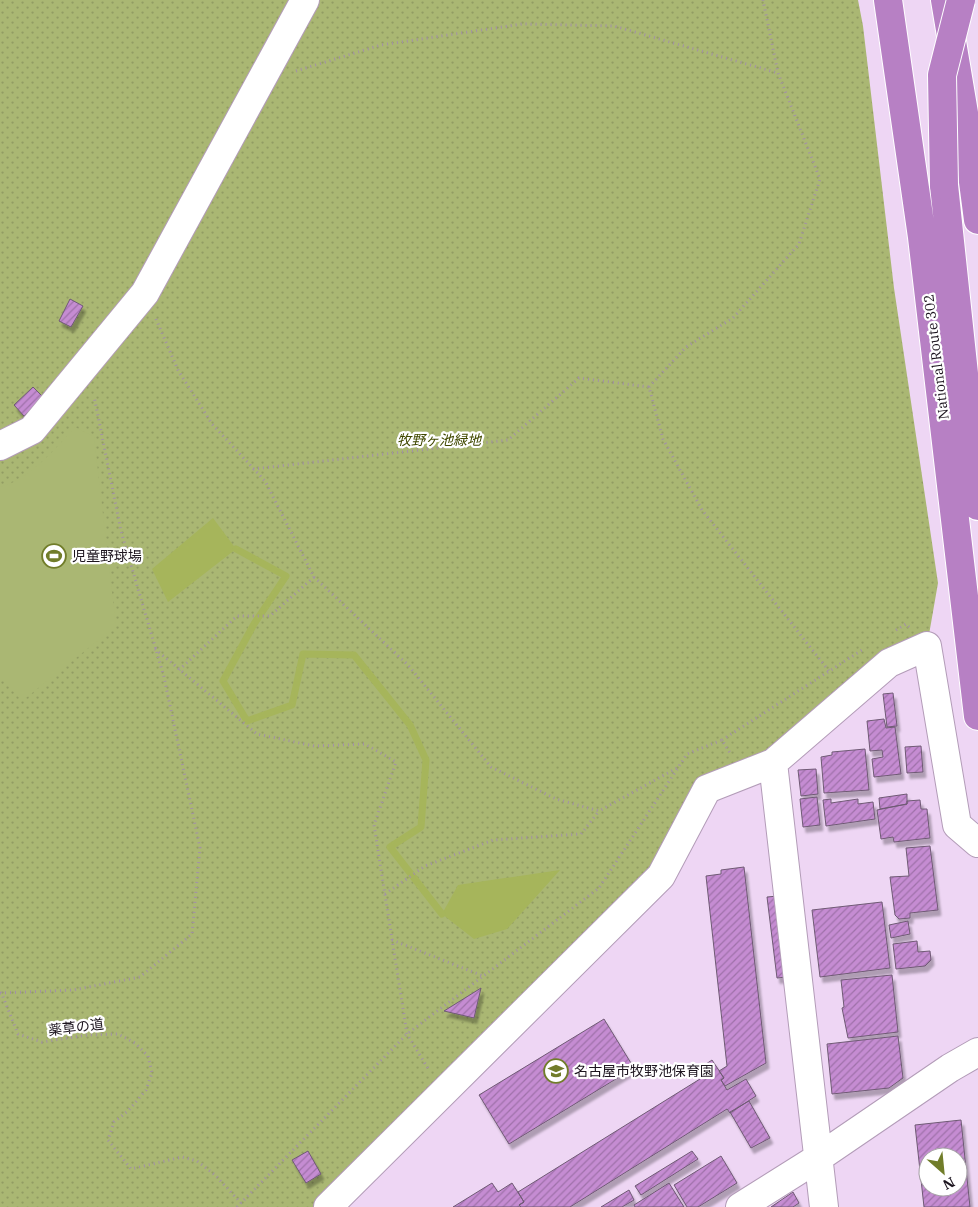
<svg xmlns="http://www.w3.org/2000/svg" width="978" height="1207" viewBox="0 0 978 1207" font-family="'IBM Plex Serif','Noto Sans JP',serif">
  <defs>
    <pattern id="park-dots" width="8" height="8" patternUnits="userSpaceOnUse" patternTransform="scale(1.25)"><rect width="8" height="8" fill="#aab773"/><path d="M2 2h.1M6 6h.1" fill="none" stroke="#929c63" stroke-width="1.8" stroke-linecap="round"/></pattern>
    <pattern id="building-hatch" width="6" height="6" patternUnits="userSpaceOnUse" patternTransform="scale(1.25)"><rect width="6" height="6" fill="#c58cd2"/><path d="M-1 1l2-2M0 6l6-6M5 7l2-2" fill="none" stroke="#9f71aa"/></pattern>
    <filter id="shadow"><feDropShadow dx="3" dy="5.5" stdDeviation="1" flood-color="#0004"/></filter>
  </defs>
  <rect width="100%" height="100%" fill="#eed6f4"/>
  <path fill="url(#park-dots)" d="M0,0h858l5,26 31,262 44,295 -11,63 -154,117 -66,26 -46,87 -332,331h-329z"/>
  <path fill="#aab773" d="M75,427l19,10 22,189 -94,75 -22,-24v-190c28,-6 57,-40 75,-60z"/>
  <path fill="#a6b55b" d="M213,518l23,31 -68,53 -16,-33z
    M560,870l-53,59 -33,10 -32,-25 16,-29z"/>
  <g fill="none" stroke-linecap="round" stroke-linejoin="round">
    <path stroke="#a6b55b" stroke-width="7" d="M236,549l50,27 -32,48 -31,57 24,40 45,-16 11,-51 51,1 56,70 16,35 -5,67 -31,20 52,67"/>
  </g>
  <path fill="url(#building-hatch)" stroke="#6f5a74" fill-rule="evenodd" filter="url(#shadow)" d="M70,299l13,7 -12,21 -12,-6z
    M33,387l10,10 -19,19 -10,-11z
    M893,693l4,33 -10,1 -4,-33z
    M884,719l2,9 9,-1 6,47 -27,3 -2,-18 11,-2 -1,-7 -12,1 -3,-30z
    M921,746l2,26 -16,1 -2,-26z
    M865,749l4,41 -45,3 -3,-36 11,-2v-3z
    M816,769l2,25 -17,2 -3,-26z
    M907,794v10l-27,5 -1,-11z
    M817,797l3,28 -17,2 -3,-28z
    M831,799v4l27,-4v5l15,-2 2,17 -49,7 -3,-26z
    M920,800l1,9h6l3,29 -36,4 -1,-5 -12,2 -4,-29 30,-6v-3z
    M930,846l8,64 -28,3v5l-11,1 -4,-4 -5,-38 19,-1 -3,-28z
    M744,867l22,196 -41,23 -4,-6 3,-2 -5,-7 8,-5 -21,-190 15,-2v-4z
    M778,896l9,81 -10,1 -10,-81z
    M882,902l8,66 -70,9 -8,-67z
    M908,921l2,13 -19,4 -2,-13z
    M917,941l1,11 12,-1 1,9 -6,6 -29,3 -3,-25z
    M892,975l6,57 -50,6 -6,-30 2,-1 -3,-27z
    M481,988l-7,30 -30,-7z
    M604,1019l30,49 -125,76 -30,-49z
    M898,1036l5,42 -14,10 -57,6 -5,-50z
    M712,1060l12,18 -3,2 6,10 19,-11 10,17 -26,17 -3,-4 -157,98h-49l-2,-2 5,-3 -6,-10 190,-118 -5,-8z
    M749,1101l21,37 -19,10 -21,-36z
    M961,1120l9,87h-46l-9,-82zM928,1157h30v30h-30z
    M308,1151l13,23 -15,9 -14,-23z
    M692,1151l6,8 -57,36 -6,-9z
    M721,1156l16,27 -39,24h-11l-13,-22z
    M492,1183l6,9 14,-9 12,19 -5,3 2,2h-68z
    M669,1183l15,24h-49l-1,-2z
    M629,1190l5,10 -12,7h-21z
    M793,1192l6,11 -6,4h-22z"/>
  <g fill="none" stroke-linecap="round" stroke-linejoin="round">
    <g stroke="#b39cb8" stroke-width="30">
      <path id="minor" d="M0,446l32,-16 113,-137 160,-293
        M773,763l51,444
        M328,1207l333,-331 46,-87 66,-26 116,-100 38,-17 30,179 21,18
        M740,1207l78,-49 132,-90 28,-16"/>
    </g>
    <g stroke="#fff" stroke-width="30">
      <path id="highway" d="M888,0l34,237 56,479
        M945,0l19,113 14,107
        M944,185l34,321"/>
    </g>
    <path stroke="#a391a7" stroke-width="3" stroke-dasharray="1 4" stroke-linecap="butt" d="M296,71l85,-26 141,-21 92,2 164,47
      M156,319l22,51 34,54 53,57 49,96 94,88 83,102 65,32 43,12 78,-43
      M649,387l37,-40 47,-29 66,-74 21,-65 -42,-106 -15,-73
      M253,469l255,-29 71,-62 70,9 14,52 39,71 127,161
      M896,630l10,-6 3,3
      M155,649l102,85 57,12 51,-2 31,18 -22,63 33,209 22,36
      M179,670l58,-54h33l44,-39
      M722,740l140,-90
      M385,894l40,-28 68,-26 88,-6 18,-23
      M392,940l91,36
      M1,992l17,42 24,8 45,-7 31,-1 17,9 13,13 4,17 -6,17 -18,21 -14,11 -6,18 23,29 51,-12 15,4 18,14 26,28
      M0,993l73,-3 67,-13 52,-43 8,-86 -36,-171 -43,-146 -27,-135
      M237,1207l170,-173 192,-146 88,-134 35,-14 8,13"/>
    <use href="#minor" stroke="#fff" stroke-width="28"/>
    <use href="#highway" stroke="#b780c4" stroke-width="28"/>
    <g stroke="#fff" stroke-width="30" stroke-linecap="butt">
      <path id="highway-bridge" d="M944,185l-2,-110 19,-75"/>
    </g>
    <use href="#highway-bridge" stroke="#b780c4" stroke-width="28"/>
  </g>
  <defs>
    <g id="stadium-ring" transform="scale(1.25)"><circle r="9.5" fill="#fff" stroke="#717d2a" stroke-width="1.5"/><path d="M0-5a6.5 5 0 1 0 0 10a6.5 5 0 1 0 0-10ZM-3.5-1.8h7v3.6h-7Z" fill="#717d2a"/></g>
    <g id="school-ring" transform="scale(1.25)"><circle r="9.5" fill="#fff" stroke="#717d2a" stroke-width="1.5"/><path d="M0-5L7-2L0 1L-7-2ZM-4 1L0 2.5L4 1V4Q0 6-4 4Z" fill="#717d2a"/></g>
  </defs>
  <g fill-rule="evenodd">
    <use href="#stadium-ring" x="54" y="556"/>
    <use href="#school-ring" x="556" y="1071"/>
  </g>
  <g text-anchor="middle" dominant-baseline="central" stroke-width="4.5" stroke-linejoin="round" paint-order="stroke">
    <g font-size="14" fill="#1d151f" stroke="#fff">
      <text transform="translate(936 357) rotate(-97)">National Route 302</text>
      <text transform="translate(76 1027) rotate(-7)">薬草の道</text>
    </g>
    <g font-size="14" font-style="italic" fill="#414901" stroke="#fff">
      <text x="439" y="440">牧野ヶ池緑地</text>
    </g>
    <g font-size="14" fill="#1d151f" stroke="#fff" text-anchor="start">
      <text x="72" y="556">児童野球場</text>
      <text x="574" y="1071">名古屋市牧野池保育園</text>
    </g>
  </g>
  <g transform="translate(943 1172) rotate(153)"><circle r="24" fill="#ffffff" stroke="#a5a1a5"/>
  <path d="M0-4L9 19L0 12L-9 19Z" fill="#717d2a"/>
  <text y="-8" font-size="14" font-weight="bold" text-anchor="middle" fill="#1d151f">N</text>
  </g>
</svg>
